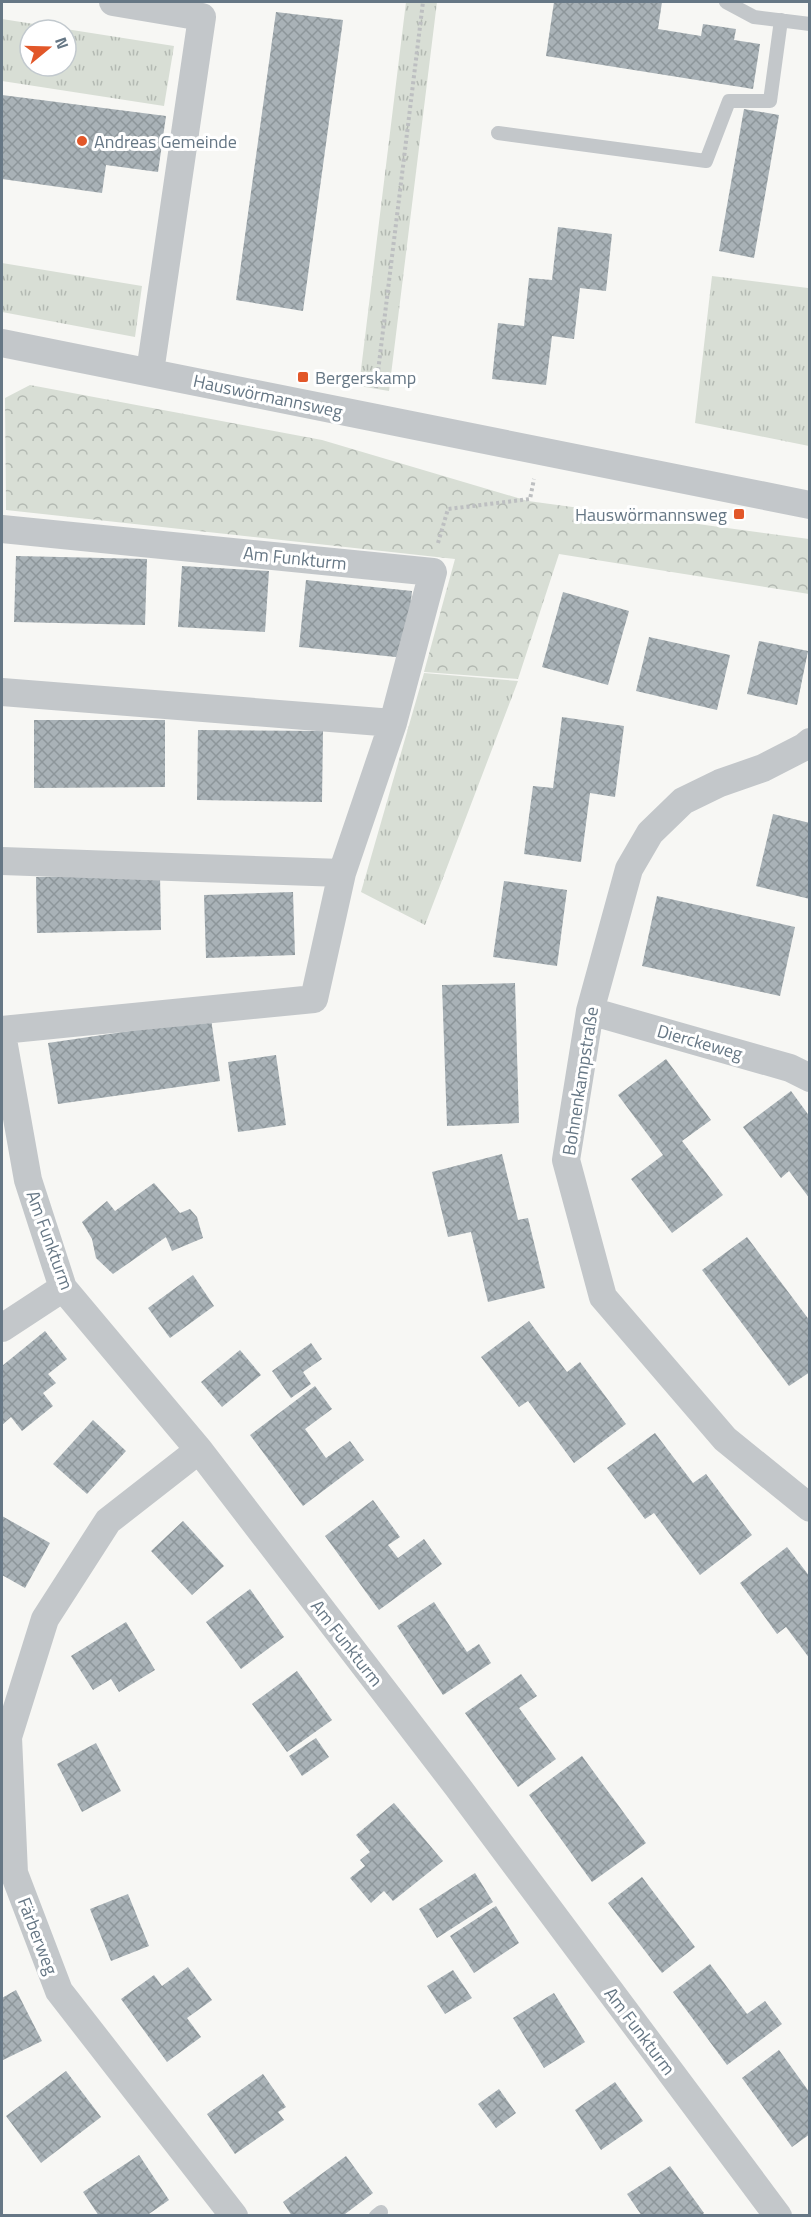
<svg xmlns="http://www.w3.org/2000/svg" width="811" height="2217" viewBox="0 0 811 2217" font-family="'Titillium Web',sans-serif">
  <defs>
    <pattern id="grass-tufts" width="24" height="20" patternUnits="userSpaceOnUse" patternTransform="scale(1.5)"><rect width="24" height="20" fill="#d8ded5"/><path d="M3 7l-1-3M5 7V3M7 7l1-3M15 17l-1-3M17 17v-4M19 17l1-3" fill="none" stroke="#b3b9b2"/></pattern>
    <pattern id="forest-crowns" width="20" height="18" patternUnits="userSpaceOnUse" patternTransform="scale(1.5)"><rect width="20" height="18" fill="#d8ded5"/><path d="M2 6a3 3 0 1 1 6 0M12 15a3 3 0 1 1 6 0" fill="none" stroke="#b3b9b2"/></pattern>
    <pattern id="building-cross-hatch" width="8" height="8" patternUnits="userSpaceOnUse" patternTransform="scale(1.5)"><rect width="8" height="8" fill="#a9b2b7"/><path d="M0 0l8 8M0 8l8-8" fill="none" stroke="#8d969a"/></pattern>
  </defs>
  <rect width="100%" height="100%" fill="#f7f7f4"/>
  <path fill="url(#grass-tufts)" fill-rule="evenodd" d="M406,2h31l-48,389 -30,-5z
    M2,19l172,27 -10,60 -162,-25zM30,30h36v36h-36z
    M2,263l140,23 -7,51 -133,-25z
    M712,276l96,12 1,-6v164l-114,-23z
    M424,673l94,8 -93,244 -64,-33z"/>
  <path fill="url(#forest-crowns)" d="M30,385l292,55 206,61 281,38v55l-250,-40 -41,125 -94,-7 31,-113 -449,-49 -1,-112z"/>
  <path fill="url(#building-cross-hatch)" d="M554,2h108l-4,27 43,7 2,-12 33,5 -2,11 26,4 -7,45 -207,-33z
    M276,12l67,8 -40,291 -67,-11z
    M2,95l164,21 -8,56 -52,-7 -4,28 -100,-14z
    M744,109l35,6 -25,143 -35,-7z
    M558,227l54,7 -6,57 -26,-3 -6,51 -22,-3 -6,49 -54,-6 6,-56 26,3 5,-48 23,2z
    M16,556l131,3 -2,66 -131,-3z
    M182,566l87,5 -4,61 -87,-5z
    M306,580l106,11 -7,67 -106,-11z
    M563,592l66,19 -21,74 -66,-18z
    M649,637l81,18 -13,55 -81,-19z
    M759,641l49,10 -11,54 -50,-11z
    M562,717l62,9 -9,71 -25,-4 -9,69 -57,-8 9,-68 20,2z
    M34,720h131v67l-131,1z
    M198,730l125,1 -1,71 -125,-2z
    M773,814l37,9v76l-54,-13z
    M160,875l1,55 -124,3 -1,-56z
    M504,881l63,9 -10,76 -64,-9z
    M293,892l2,63 -89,3 -2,-63z
    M657,896l138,31 -15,69 -138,-30z
    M515,983l4,140 -72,3 -5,-141z
    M211,1019l9,62 -162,23 -10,-61z
    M276,1055l10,70 -48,7 -10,-70z
    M666,1059l45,61 -29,21 41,54 -51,38 -41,-54 32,-24 -45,-60z
    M791,1091l19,26v82l-21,-28 -8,7 -38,-51z
    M502,1154l16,66 10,-2 17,70 -57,14 -17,-70 -23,5 -16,-65z
    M154,1183l26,30 10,-4 7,8 6,21 -31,13 -6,-14 -53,37 -17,-16 -4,-19 -10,-17 25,-21 8,10z
    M747,1237l63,84v51l-21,14 -87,-116z
    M193,1275l21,31 -44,32 -22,-30z
    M529,1321l38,51 13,-10 46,62 -52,39 -46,-62 -9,6 -38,-50z
    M45,1331l22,28 -19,15 8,9 -13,10 10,13 -31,25 -11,-14 -9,8v-59z
    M311,1343l11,16 -19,13 8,12 -20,14 -19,-27z
    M240,1350l21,25 -39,32 -21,-25z
    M315,1386l17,23 -27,20 21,29 24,-17 14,19 -61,46 -53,-71z
    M93,1420l33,31 -39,43 -34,-30z
    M655,1433l38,50 13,-9 46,61 -52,40 -46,-62 -9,6 -38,-51z
    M373,1500l27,37 -12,8 10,13 26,-19 18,25 -63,46 -54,-74z
    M2,1516l48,27 -25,45 -23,-13z
    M183,1521l41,45 -32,29 -41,-44z
    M787,1547l23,30v82l-24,-32 -9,7 -37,-51z
    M250,1589l34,48 -43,32 -35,-47z
    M434,1602l33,50 12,-8 12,19 -48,32 -46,-69z
    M126,1622l29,48 -36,22 -8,-13 -18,11 -22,-34z
    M297,1671l35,49 -45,32 -35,-48z
    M521,1674l16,22 -18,12 37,51 -38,28 -53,-74z
    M316,1738l13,19 -27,19 -13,-20z
    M96,1743l25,48 -39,21 -25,-48z
    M582,1756l64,87 -54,39 -63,-87z
    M394,1803l49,58 -50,40 -9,-10 -13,12 -21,-25 15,-12 -5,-6 10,-8 -14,-17z
    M475,1873l18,29 -56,36 -18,-29z
    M642,1877l53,70 -33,26 -54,-70z
    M128,1894l21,52 -38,15 -21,-52z
    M496,1906l23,37 -45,30 -24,-37z
    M710,1964l37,50 18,-13 17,23 -55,41 -54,-73z
    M188,1967l24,33 -25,18 14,19 -34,25 -46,-63 33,-24 8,11z
    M453,1970l19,28 -27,16 -18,-28z
    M16,1990l26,51 -39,19 -1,-62z
    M554,1993l31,49 -41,26 -31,-50z
    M779,2050l31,43v41l-18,13 -50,-69z
    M66,2071l35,46 -60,46 -35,-47z
    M263,2074l23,33 -8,5 6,8 -49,34 -28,-40z
    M615,2082l28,39 -42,29 -26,-40z
    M499,2089l17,24 -20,15 -18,-24z
    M139,2155l30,45 -23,16h-47l-16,-24z
    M346,2156l27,37 -28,21 2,2h-55l-9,-14z
    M670,2166l34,47 -3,3h-59l-15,-22z"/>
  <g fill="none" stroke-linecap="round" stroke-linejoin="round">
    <path stroke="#bdbfc1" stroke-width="4" stroke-dasharray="3 3" stroke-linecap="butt" d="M376,388l47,-386
      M438,543l10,-34 82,-10 4,-20"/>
    <path stroke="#c3c7ca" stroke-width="14" d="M726,2l28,15 56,7
      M498,133l208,28 23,-60h41l11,-81
      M376,2216l5,-4"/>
    <path stroke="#c3c7ca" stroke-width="28" d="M113,2l89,15 -52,355
      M2,343l808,162
      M2,529l431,43 -40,151 -51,150 -28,126 -312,31
      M2,692l391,31
      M810,742l-6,5 -41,21 -43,15 -37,18 -33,32 -21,36 -39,142 -24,149 37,137 122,142 85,69
      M2,861l340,12
      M590,1011l200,57 20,10
      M2,1034l26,146 35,108 136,162 258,336 321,430
      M2,1328l61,-40
      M199,1450l-91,71 -63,98 -37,118 6,136 45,118 175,225"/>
  </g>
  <g fill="#e25729" stroke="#fff" stroke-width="2">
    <circle cx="82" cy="141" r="6"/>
    <rect x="297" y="371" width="12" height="12" rx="3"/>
    <rect x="733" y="508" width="12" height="12" rx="3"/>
  </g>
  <g text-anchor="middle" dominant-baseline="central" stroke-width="6" stroke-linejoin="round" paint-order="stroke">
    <g font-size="18" fill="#667785" stroke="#fff" text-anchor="start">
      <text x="94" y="141">Andreas Gemeinde</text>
      <text x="315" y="377">Bergerskamp</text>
      <text x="727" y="514" text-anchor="end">Hauswörmannsweg</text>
    </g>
    <g font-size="18" fill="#667785" stroke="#fff">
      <text transform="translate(268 396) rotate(12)">Hauswörmannsweg</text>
      <text transform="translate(295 558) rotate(6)">Am Funkturm</text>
      <text transform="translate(700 1042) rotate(16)">Dierckeweg</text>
      <text transform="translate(580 1081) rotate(-81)">Bohnenkampstraße</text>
      <text transform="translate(50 1240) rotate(70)">Am Funkturm</text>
      <text transform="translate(347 1643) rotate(52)">Am Funkturm</text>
      <text transform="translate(38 1936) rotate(69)">Färberweg</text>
      <text transform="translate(640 2031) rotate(53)">Am Funkturm</text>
    </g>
  </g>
  <rect width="811" height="2217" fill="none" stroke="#667785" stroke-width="6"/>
  <g transform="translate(48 48) rotate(71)"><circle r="28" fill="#ffffff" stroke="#c2c9ce" stroke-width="1.5"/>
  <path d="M0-4.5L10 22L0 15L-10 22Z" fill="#e25729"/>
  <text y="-9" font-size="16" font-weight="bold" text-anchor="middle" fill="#667785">N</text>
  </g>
</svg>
